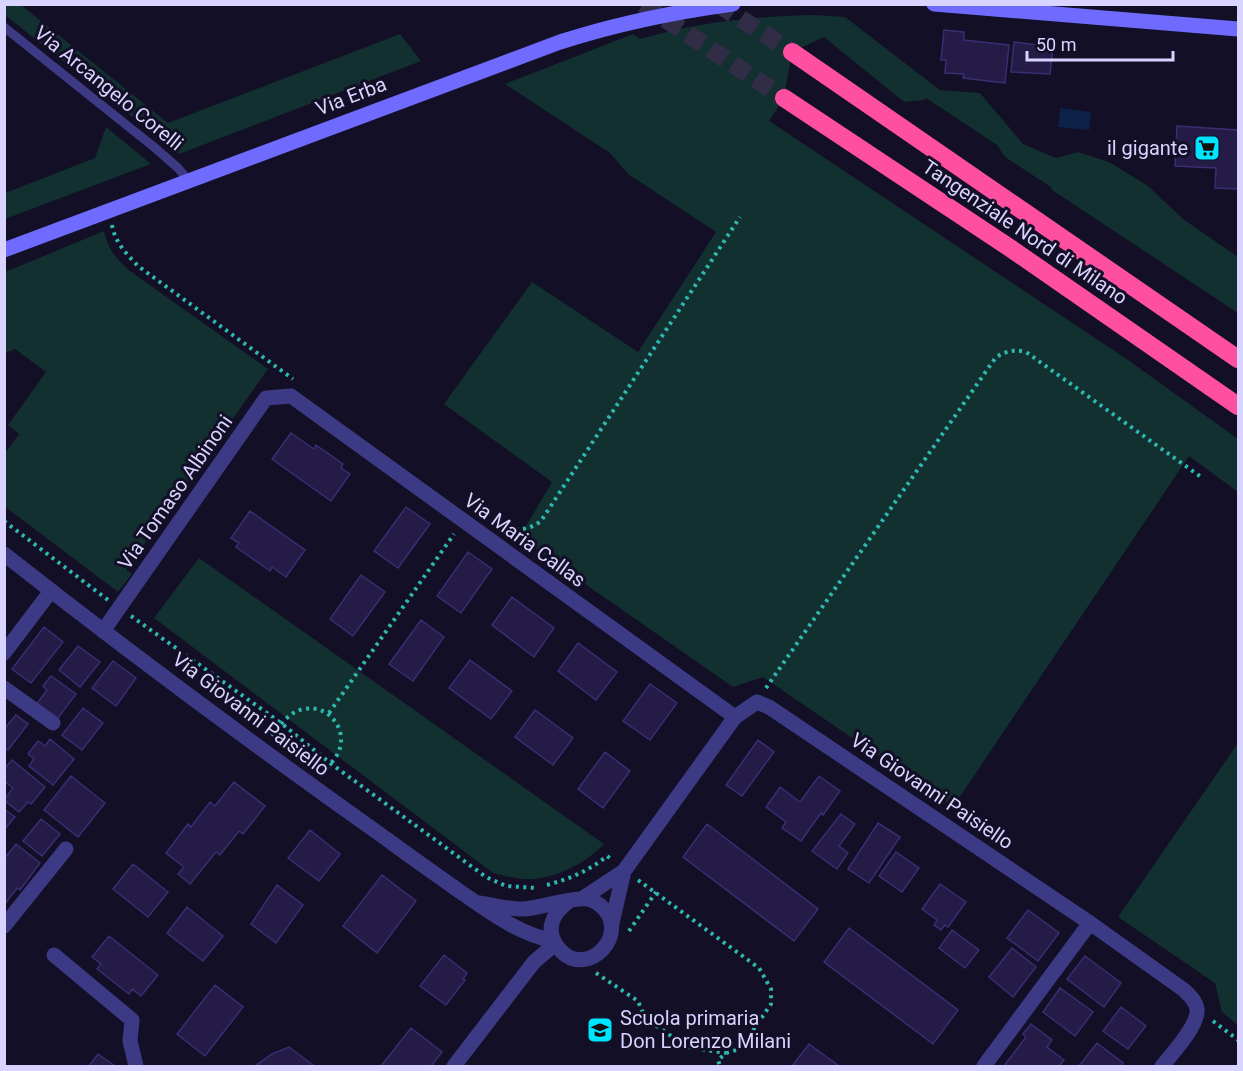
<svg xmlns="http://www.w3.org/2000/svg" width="1243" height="1071" viewBox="0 0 1243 1071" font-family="Roboto,sans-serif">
  <rect width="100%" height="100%" fill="#130f26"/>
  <path fill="#12302f" d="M4,5h17l147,118 232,-89 21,27 -242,93 -174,-139z
    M816,15l29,2 95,73 40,3 43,51 33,14 22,-6 31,10 39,24 35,33 55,38v56l-186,-123 -1,-3 -46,-30 -8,-12 -71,-47 -1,2 -21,2 -80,-65 -32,15 -8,46 -15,23 359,239 110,79v53l-49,-36 -236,351 -190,-130 -30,10 -214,-149 33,-56 -108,-78 88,-122 106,70 78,-120 -88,-58 -18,-21 -105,-69 128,-50 7,5c59,-17 116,-23 176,-24z
    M106,127l45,37 -146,55v-26l90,-35z
    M104,231c4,18 12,28 26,40l138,98 -142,201 6,4 -14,18 -114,-86 1,-53 14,-19 -11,-9 38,-53 -31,-23 -10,4v-81z
    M199,558l405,286c-18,19 -44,32 -70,35 -13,1 -29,-3 -41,-6l-339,-255z
    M1238,743v282l-16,-13 -7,-29 -97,-66z"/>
  <path fill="#0c2248" d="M1060,108l31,4 -2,18 -31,-3z"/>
  <path fill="#241b47" stroke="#3b2d73" stroke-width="1.5" d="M944,30l20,2v8l45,5 -4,38 -42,-5 1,-4 -19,-1 1,-13h-5z
    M1014,42l39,5 -3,27 -39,-2z
    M1177,126l61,4v59l-23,-1 1,-20 -41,-2z
    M291,433l23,16 2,-4 27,19 -2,4 9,6 -19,27 -59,-42z
    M406,507l24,17 -32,44 -24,-17z
    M250,511l55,39 -19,27 -14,-10 -2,4 -34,-24 3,-4 -8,-5z
    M468,552l24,17 -31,44 -24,-17z
    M361,575l24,17 -32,44 -23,-17z
    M512,597l42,31 -20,29 -42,-32z
    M421,620l23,17 -31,44 -24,-17z
    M44,627l19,15 -32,41 -19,-14z
    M578,643l39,29 -21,28 -38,-29z
    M78,646l22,16 -20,25 -21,-17z
    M470,660l42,31 -21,28 -42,-31z
    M113,661l23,17 -20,28 -24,-18z
    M51,676l25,18 -21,28 -20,-16 12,-16 -4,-4z
    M650,684l27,19 -27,37 -27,-19z
    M83,708l20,15 -21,27 -20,-15z
    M535,710l38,28 -20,27 -38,-28z
    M16,715l12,9 -20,26 -4,-3v-18z
    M50,739l24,20 -21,26 -24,-19 5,-7 -6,-5 10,-13 7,5z
    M758,740l16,12 -32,44 -16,-11z
    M605,752l25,19 -27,37 -25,-19z
    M12,760l33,27 -14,17 -3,-2 -9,10 -15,-12 9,-12 -9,-7v-12z
    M71,776l34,27 -27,34 -34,-27z
    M819,776l21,15 -17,24 -2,-2 -20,28 -19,-13 4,-6 -20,-15 14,-20 20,15z
    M234,782l31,24 -22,28 -4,-3 -19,24 -4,-3 -26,32 -12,-10 6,-7 -18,-14 22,-29 3,3 19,-25 5,4z
    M4,809l11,8 -11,13z
    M841,814l14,10 -16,22 9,7 -11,16 -25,-18z
    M41,819l19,15 -18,22 -19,-15z
    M878,823l22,14 -31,46 -21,-14z
    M707,824l111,85 -24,32 -111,-84z
    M310,830l30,24 -21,27 -31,-23z
    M16,844l24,19 -20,27 -3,-2 -13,17v-46z
    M896,852l23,16 -17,24 -23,-16z
    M133,864l35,28 -20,25 -35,-28z
    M382,875l34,26 -39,52 -34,-27z
    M940,884l26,18 -18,25 -3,-2 -4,5 -7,-5 3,-5 -15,-11z
    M277,885l26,20 -27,38 -25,-19z
    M187,907l36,29 -20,25 -36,-28z
    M1028,910l31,23 -21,28 -31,-23z
    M849,928l109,82 -25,34 -109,-82z
    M952,930l27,20 -14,18 -26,-20z
    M109,936l49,39 -17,21 -9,-7 -3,5 -32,-25 4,-5 -9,-7z
    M1012,948l24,19 -23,30 -24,-20z
    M444,955l23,18 -4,6 2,1 -19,25 -26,-19z
    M1085,956l36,27 -17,24 -37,-28z
    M215,985l28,22 -38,49 -28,-22z
    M1060,988l33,24 -18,24 -32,-24z
    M1121,1007l25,19 -18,23 -25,-18z
    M1031,1024l21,16 -5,7 17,13 -5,6h-55l22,-29 -3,-3z
    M411,1028l31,24 -11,14h-50z
    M1097,1043l26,20 -2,3h-42z
    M809,1044l30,22h-47z
    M289,1047l25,19h-59l17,-12z
    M98,1054l17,12h-26z"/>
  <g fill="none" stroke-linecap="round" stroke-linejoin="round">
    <path stroke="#312d47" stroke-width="18" stroke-dasharray="18 9" stroke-linecap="butt" d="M643,4l141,94
      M718,4l74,48"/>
    <path stroke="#2fb8b0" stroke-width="4" stroke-dasharray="3 4.5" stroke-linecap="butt" d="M112,225c3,18 15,29 26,41l155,113
      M4,521l104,79
      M501,525c14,6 27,6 40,-4l199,-304
      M131,616l150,107 49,40 156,114 20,9 30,2
      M766,688l230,-331c11,-6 18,-8 30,-5l175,125
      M329,713l125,-179
      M272,736c8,-11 18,-25 32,-27 26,-5 46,23 33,46 -4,7 -11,13 -16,18
      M638,880l121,88 12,21v15l-31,45 -14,4 -8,7 2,6
      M547,885c22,-6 42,-14 60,-29l4,3
      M629,931l27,-39
      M596,973l42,28 7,17 42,29 39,6
      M1213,1021l25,19"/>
    <path stroke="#3d3a85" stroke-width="9" d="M4,27l150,120 24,21 10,12"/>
    <path stroke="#3d3a85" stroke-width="15" d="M4,554c126,99 254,194 384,286 24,18 49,35 74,53 29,20 57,41 92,48
      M103,631l163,-233 25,-2 444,321
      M4,653l47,-62
      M4,688l49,35
      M583,898l41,-27 111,-154 22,-15 12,5 321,216 94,67c5,5 12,11 13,19 2,16 -25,45 -35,57
      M479,903c15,2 32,7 46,6 19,-2 36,-9 55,-10 7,-1 15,2 21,7 31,27 -13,73 -40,45 -18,-19 -9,-38 8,-50
      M612,923l12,-52
      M4,926l62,-77
      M54,955l78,65 -2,21 6,25
      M454,1066l80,-104 21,-18
      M984,1066l106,-143"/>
    <path stroke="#6f6bff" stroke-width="15" d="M934,4l304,25
      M4,250l556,-208c56,-18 114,-30 173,-38"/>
    <path stroke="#ff4fa3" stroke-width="18" d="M792,52l446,307
      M784,98l226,150 228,158"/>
  </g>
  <defs>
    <g id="supermarket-square" transform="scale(1.35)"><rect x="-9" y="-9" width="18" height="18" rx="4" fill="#00e5ff" stroke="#130f26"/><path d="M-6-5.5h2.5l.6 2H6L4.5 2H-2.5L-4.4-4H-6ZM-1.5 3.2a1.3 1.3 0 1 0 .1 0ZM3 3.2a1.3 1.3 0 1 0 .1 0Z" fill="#111"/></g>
    <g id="school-square" transform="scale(1.35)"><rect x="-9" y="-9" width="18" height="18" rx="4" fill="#00e5ff" stroke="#130f26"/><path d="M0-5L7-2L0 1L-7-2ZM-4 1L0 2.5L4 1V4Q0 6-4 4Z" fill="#111"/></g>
  </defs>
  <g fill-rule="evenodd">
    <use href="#supermarket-square" x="1207" y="148"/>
    <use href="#school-square" x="600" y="1030"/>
  </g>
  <g text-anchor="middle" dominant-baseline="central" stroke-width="6" stroke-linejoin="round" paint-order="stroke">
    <g font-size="20" fill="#d9d4ff" stroke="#130f26">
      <text transform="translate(109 88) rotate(39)">Via Arcangelo Corelli</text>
      <text transform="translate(351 96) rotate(-21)">Via Erba</text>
      <text transform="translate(1025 232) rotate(34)">Tangenziale Nord di Milano</text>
      <text transform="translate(175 492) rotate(-55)">Via Tomaso Albinoni</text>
      <text transform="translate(525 540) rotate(36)">Via Maria Callas</text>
      <text transform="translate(251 714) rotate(37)">Via Giovanni Paisiello</text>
      <text transform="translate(932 791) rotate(34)">Via Giovanni Paisiello</text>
    </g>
    <g font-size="20" fill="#d9d4ff" stroke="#130f26" text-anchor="end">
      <text x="1188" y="148">il gigante</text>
      <text x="620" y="1018" text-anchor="start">Scuola primaria<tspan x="620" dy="23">Don Lorenzo Milani</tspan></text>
    </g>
  </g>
  <rect width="1243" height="1071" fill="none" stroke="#d9d4ff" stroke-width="12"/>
  <path d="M1027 51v9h146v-9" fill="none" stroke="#d9d4ff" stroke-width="3"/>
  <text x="1036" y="51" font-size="18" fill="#d9d4ff" stroke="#130f26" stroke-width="4.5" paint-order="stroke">50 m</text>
</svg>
